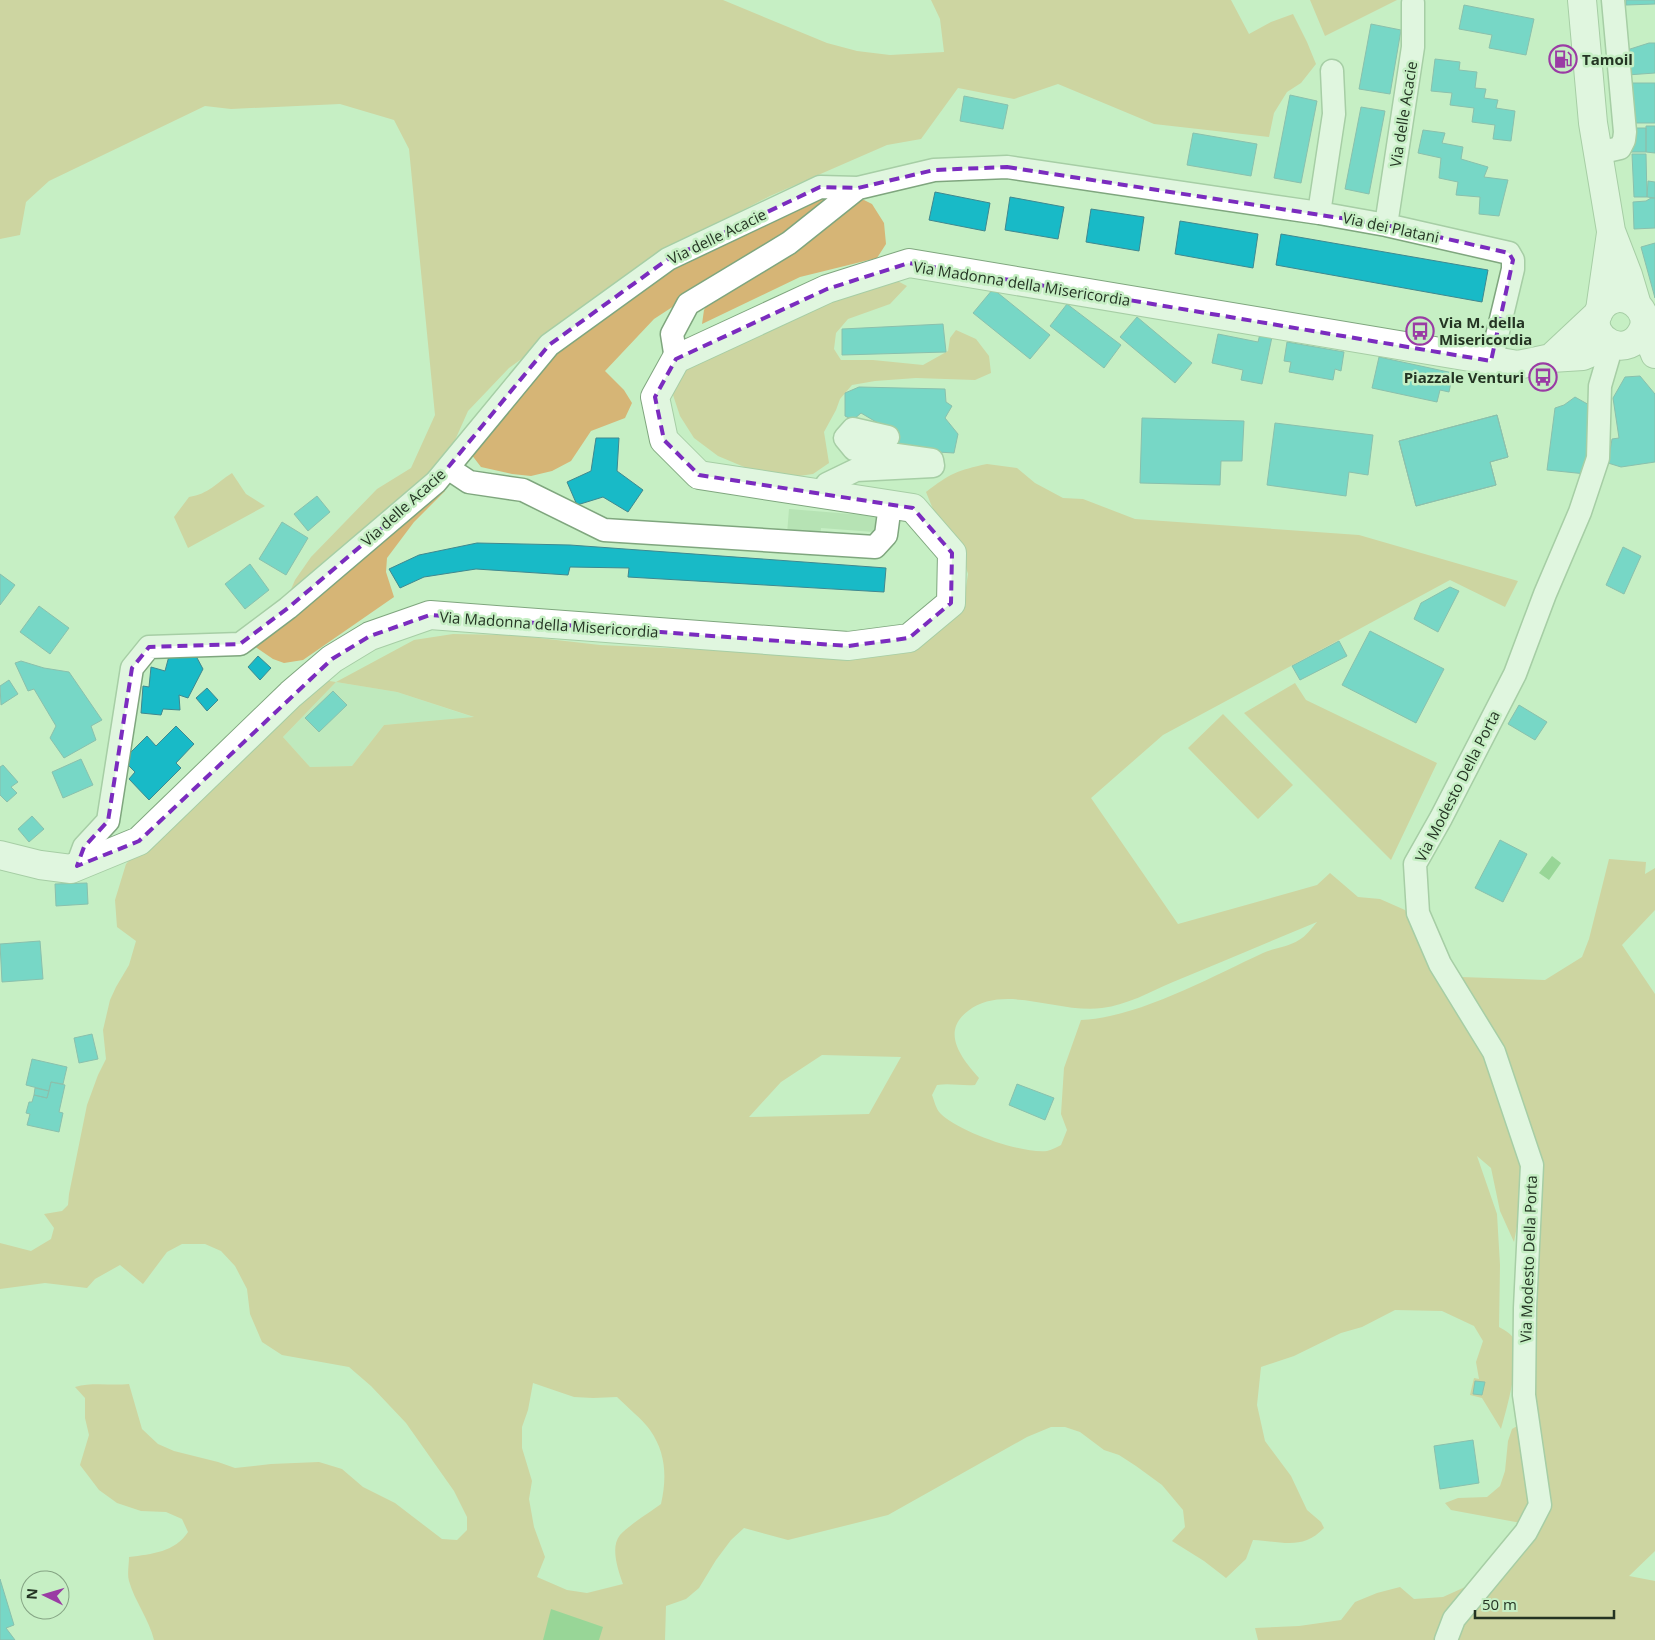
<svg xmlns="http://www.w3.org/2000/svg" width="1655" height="1640" viewBox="0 0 1655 1640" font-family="'Open Sans',sans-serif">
  <rect width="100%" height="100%" fill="#c6efc4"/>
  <path fill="#b6e3b4" d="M789,509l87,7 -2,16 -53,-4 -1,9 -33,-3z
    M336,682l61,10 79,26 -92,7 -32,41 -42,1 -27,-30z"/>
  <path fill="#d6b576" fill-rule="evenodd" d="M0,0h723l104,43 30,8 33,4 54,-3 -4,-33 -9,-19h300l18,34 22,-12 22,-8 14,28 9,22 -15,19 -14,9 -13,21 -5,24 -115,-13 -96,-40 -44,15 -56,-11 -37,51 -34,6 -117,51 -81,42 -180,130 -41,43 -28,63 5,17 -31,31 -27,36 -1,14 8,25 -91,63 -19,3 -11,-4 -19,-13 32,-45 9,-21 16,-23 66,-68 34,-21 24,-53 -26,-266 -15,-29 -54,-16 -109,5 -26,-3 -156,75 -23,21 -6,33 -20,4z
    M1310,0h87l-72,36z
    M812,195l18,3 -3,8 -173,113 -49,52 19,19 8,13 -7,15 -34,13 -20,30 -19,10 -21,5 -19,-2 -31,-7 -10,-13 72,-90 110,-86z
    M858,197l14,7 12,19 2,21 -9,14 -77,19 -98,47 2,-14 6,-10z
    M886,275l21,11 -17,18 -42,15 -12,14 -2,16 7,11h32l50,5 25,-14 2,-13 6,-8 20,9 13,17 2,17 -16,7 -59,-2 -41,3 -23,4 -12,14 -4,11 -12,22 5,31 -16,11 -21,3 -43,-8 -31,-13 -24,-18 -14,-22 -7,-21 11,-30z
    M987,464l30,4 18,15 28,15 20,1 52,20 224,16 159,46 -13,26 -55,-27 -287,155 -72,63 87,126 139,-39 13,-12 28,24 22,2 25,11 71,121 43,104 5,54 -10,53 -14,-31 -9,-43 -14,-12 20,58 3,51 -1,62c7,4 15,8 16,16 4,21 -8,65 -14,86l-19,-31 -12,-3 4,-17 5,1 -3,-17 7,-21 -9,-15 -32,-15 -47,-1 -33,17 -21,6 -47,23 -33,11 -4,38 8,36 26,35 16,34 14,12 3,6c-22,23 -42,13 -71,12l-7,19 -20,19 -22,-17 -32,-20 13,-14 -2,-17 -21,-25 -26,-19 -17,-11 -15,-5 -24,-18 -15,-5h-14l-24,10 -139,78 -100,25 -44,-12 -13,12 -15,20 -17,28 -13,11 -20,7 -1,34h-511c-5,-21 -19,-38 -25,-59 -2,-7 0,-16 0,-24 23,-3 46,-5 59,-25l-6,-13 -16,-7 -25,-1 -24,-8 -18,-13 -19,-25 9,-30 -4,-17v-20l-10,-11c18,-5 36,-1 54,-3l13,45 16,15 16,7 44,11 17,6 36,-4 48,-2 23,7 21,18 32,16 47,36 15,1 10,-10v-13l-13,-26 -48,-68 -35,-37 -22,-19 -67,-12 -20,-13 -12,-28 -3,-25 -12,-23 -14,-15 -16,-7h-23l-15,8 -24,32 -23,-19 -25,14 -8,9 -42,-5 -45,6v-46l31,8 20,-12 3,-11 -10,-14 18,-3 6,-6 1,-11 18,-89 11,-30 8,-16 -3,-29 7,-30 6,-13 13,-22 7,-24 -19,-14 -2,-27 11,-36 12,-13 185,-171 13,2 78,-42 39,-6 60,1 87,10 197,9h98l35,-20 34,-34 4,-26 -7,-23 -24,-32 -11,-27c23,-18 32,-22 61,-28zM336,682l61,10 77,25 -90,8 -32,41 -42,1 -27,-30zM1317,922c-4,5 -12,15 -18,18 -11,7 -25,8 -36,13 -52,24 -126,65 -182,67l-17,48 -3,46 6,16 -6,15c-4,2 -10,5 -14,6 -26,3 -90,-20 -107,-38 -4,-4 -6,-13 -8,-18l5,-10c13,-2 25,1 38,0l4,-7c-17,-19 -39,-46 -11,-67 36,-28 92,3 134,-3 25,-3 48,-16 71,-26 48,-20 96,-40 144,-60zM822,1055l79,2 -32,57 -120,3 32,-35zM533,1383l41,14 19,1 24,-1c10,10 25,22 33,33 16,23 17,47 11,74 -11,8 -33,22 -41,31 -10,12 -2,35 3,49l-36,9 -20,-3 -30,-13 8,-20 -11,-30 -5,-28 3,-18 -10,-33v-21l6,-17z
    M232,473l14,21 19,12 -77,42 -14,-31 15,-20c20,-3 27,-14 43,-24z
    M1295,683l11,17 131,63 -46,97 -147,-147z
    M1223,714l70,71 -35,34 -70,-71z
    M1609,859l37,3 -1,12 10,-6v42l-33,35 33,49v557l-26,25 26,5v59h-397l-3,-12 44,-2 42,-6 14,-18 22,-9 23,-6 14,12 29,-2 31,-14 -23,22 -13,24 102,-116 -9,-106 7,-198 -77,-232 84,3 37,-23 7,-18z
    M1517,1426l8,11 4,73 -8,13 -70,-13 -6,-7 13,-5 29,-1 13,-11 5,-15 3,-30 4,-12z"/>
  <path fill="#61b961" d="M1552,856l9,7 -12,17 -10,-7z
    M551,1609l52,18 -4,13h-56z"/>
  <path fill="#18bac7" stroke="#40888f" d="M1626,0h29v4l-29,1z
    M1464,5l70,14 -8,36 -37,-7 3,-13 -33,-6z
    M1371,24l30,6 -11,64 -31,-5z
    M1649,43h6v30l-28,2v-25z
    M1435,59l25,3 -1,8 18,2 -2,16 11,1 -2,9 14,2 -2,8 19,3 -4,30 -18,-2 2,-14 -23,-3 2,-14 -24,-3 2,-12 -21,-2z
    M1630,83h25v40h-23z
    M1290,95l27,6 -16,82 -27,-5z
    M964,96l44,9 -5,24 -43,-8z
    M1361,107l24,4 -16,83 -24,-5z
    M1646,126h9v27l-9,-1z
    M1631,128h15v24h-15z
    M1423,130l22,3 -3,10 21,4 -2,12 27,8 -4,10 24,3 -9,36 -20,-2 1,-17 -24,-2 2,-13 -19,-4 2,-20 -23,-5z
    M1193,133l64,11 -6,32 -64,-11z
    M1632,154h14l1,43h-13z
    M1648,181l7,1v16l-8,-1z
    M935,192l55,11 -5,28 -56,-11z
    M1010,197l54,10 -6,32 -53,-9z
    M1651,198h4v30l-21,1 -1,-27 13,-1z
    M1091,209l53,8 -5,34 -53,-9z
    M1180,221l78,13 -5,34 -78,-14z
    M1281,234l207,36 -6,32 -206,-37z
    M1655,243v55l-14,-51z
    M993,289l57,46 -20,24 -57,-46z
    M1067,304l54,41 -17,23 -54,-42z
    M1137,317l55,46 -17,20 -55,-46z
    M943,324l3,28 -104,3v-26z
    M1218,334l40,8 2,-8 12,3 -10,47 -21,-4 2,-10 -31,-7z
    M1287,342l57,10 -3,19 -6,-2 -2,11 -44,-8 2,-10 -7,-1z
    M1379,357l74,16 -4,19 -9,-2 -3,12 -65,-14z
    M1640,376l15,18v68l-34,5 -13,-4 4,-24 7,-1 -6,-40 12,-21z
    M859,387l86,2 1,13 6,4 -7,12 13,16 -4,19 -65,-4 -1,-20 -27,-16 -8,7 -8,-4v-23z
    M1575,397l16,9 -5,68 -39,-4 8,-62 9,-3z
    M1497,415l11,42 -18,5 6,23 -80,21 -17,-65z
    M1497,415l11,42 -18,5 6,23 -80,21 -17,-65z
    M1142,418l102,3 -2,40h-21l-1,24 -80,-2z
    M1275,423l98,12 -5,40 -19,-3 -3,24 -79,-11z
    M596,438h23l-2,33 26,19 -15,22 -25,-15 -26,8 -10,-23 24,-11z
    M317,496l13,16 -22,19 -14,-17z
    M282,522l26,16 -22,37 -27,-16z
    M477,543l93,2 316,23 -2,24 -256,-15 1,-9 -59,-1 -2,8 -92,-6 -52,8 -24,11 -11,-19 30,-14z
    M1623,547l18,9 -17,38 -18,-9z
    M250,564l19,26 -24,19 -20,-25z
    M0,574l15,11 -15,20z
    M1450,587l9,4 -21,41 -24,-13 7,-16z
    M39,606l30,22 -19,26 -30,-22z
    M1370,631l74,38 -28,54 -74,-38z
    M1339,641l8,15 -47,24 -8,-14z
    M169,656h27l7,13 -15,29 -9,-3 1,15 -17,-1 -2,6 -20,-2 2,-27 6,1 2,-20 14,4z
    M258,656l13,12 -11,12 -12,-13z
    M21,661l23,7 25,4 33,48 -11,6 5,14 -32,18 -14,-20 6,-12 -22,-37 -6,2 -13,-28z
    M9,680l9,14 -17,11 -1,-19z
    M207,688l11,12 -11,11 -11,-13z
    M333,691l14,14 -28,27 -14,-14z
    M1519,705l28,17 -12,18 -27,-16z
    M176,726l18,18 -18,19 5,5 -32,32 -20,-21 6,-7 -12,-12 24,-24 9,10z
    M81,759l12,26 -30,13 -11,-26z
    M3,765l15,17 -7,5 6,6 -10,9 -7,-7v-28z
    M32,816l12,13 -15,13 -11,-13z
    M1500,840l27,14 -24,48 -28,-14z
    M87,883l1,21 -32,2 -1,-22z
    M40,941l3,38 -41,3 -2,-38z
    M92,1034l6,25 -19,4 -5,-25z
    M32,1059l35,8 -4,17 -12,-2 -2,9 -23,-6z
    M51,1082l14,3 -6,27 4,1 -4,19 -32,-7 3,-11 -4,-1 3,-11h3l2,-7 13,3z
    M1017,1084l37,14 -9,22 -36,-15z
    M35,1088l14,3 -2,7 -13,-3z
    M1475,1381l10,1 -3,13 -9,-1z
    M1473,1440l6,43 -39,6 -6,-43z
    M0,1579l14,46 -8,3 9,12h-15z"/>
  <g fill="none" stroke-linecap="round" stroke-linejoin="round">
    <g stroke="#7fa67e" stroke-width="25">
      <path id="minor" d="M1598,153l22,-5 4,-8 1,-8 -12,-132
        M1319,213l15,-99 -2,-43
        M1386,225l27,-178v-44
        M676,359l-4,-25 16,-30 101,-61 69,-55 76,-18 73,-3 312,46 67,12 123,28 4,7v9l-22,92
        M448,468l21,14 54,8 81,40 271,17 11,-12 4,-30
        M820,494l7,-10 29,-14 77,-4 -1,-6 -78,-11 -9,-11 8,-9 35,8
        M77,866l7,-19 24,-26 24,-153 17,-21 91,-3 48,-36 148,-126 113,-137 119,-86 152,-72 38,1
        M1446,1640l8,-21 72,-87 14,-27 -16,-110 1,-87 7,-143 -38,-113 -54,-88 -22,-51 -3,-49 26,-46 74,-144 30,-80 35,-82 18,-54 2,-72 12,-41"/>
    </g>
    <g stroke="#7fa67e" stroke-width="30">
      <path id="major" d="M1582,0l11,123 18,108 17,44 9,30
        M1600,310l11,-77
        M1644,327c-13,37 -61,12 -45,-16 4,-7 11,-12 19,-13 12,-1 23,8 26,19 1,4 0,8 1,12 2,8 7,17 10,25
        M1551,358l47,-44
        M0,855l40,10 31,4 68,-28 152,-147 41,-35 38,-23 60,-21 418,31 61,-8 42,-35 1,-50 -39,-45 -214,-33 -35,-35 -9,-43 21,-38 151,-70 82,-26 609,102 33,-7 32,-2 28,-12"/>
    </g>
    <use href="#minor" stroke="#fff" stroke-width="22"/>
    <use href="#major" stroke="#fff" stroke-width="28"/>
  </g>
  <path d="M0 0H1655V1640H0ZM1007,167l379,58 123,28 4,7 -22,101 -582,-98 -82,26 -151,70 -21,38 9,43 35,35 214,33 39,45 -1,50 -42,35 -61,8 -418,-31 -60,21 -38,23 -193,182 -62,25 7,-19 24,-26 24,-153 17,-21 91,-3 48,-36 148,-126 113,-137 119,-86 152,-72 38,1 76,-18z" fill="#c6efc4" fill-opacity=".55" fill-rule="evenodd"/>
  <path fill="none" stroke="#7b2cbf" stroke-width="4" stroke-dasharray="10 6" stroke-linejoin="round" d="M1007,167l379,58 123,28 4,7 -22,101 -582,-98 -82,26 -151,70 -21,38 9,43 35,35 214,33 39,45 -1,50 -42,35 -61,8 -418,-31 -60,21 -38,23 -193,182 -62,25 7,-19 24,-26 24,-153 17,-21 91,-3 48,-36 148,-126 113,-137 119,-86 152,-72 38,1 76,-18z"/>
  <defs>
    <g id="fuel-ring" transform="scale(1.4375)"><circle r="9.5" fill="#c6efc4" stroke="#9a3ca4" stroke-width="1.5"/><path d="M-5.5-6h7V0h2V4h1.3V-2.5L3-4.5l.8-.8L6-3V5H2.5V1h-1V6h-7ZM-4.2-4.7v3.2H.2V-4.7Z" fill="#9a3ca4"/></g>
    <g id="bus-ring" transform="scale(1.4375)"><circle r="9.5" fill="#c6efc4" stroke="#9a3ca4" stroke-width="1.5"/><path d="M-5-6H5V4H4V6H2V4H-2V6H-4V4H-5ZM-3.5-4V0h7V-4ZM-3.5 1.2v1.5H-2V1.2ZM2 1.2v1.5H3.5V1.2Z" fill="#9a3ca4"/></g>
  </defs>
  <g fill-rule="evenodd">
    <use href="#fuel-ring" x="1563" y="59"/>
    <use href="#bus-ring" x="1420" y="331"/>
    <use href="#bus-ring" x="1543" y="377"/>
  </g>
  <g text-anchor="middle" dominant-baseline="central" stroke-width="5" stroke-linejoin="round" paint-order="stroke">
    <g font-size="15" font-weight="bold" fill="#243423" stroke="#c6efc4" text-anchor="start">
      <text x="1582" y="59">Tamoil</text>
      <text x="1439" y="322">Via M. della<tspan x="1439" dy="17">Misericordia</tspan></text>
      <text x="1524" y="377" text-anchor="end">Piazzale Venturi</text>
    </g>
    <g font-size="15" fill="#243423" stroke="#c6efc4">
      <text transform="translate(1403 114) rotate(-81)">Via delle Acacie</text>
      <text transform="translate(1391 227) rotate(12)">Via dei Platani</text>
      <text transform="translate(717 236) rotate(-26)">Via delle Acacie</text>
      <text transform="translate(1022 283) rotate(9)">Via Madonna della Misericordia</text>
      <text transform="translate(403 507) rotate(-42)">Via delle Acacie</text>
      <text transform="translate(549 624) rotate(4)">Via Madonna della Misericordia</text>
      <text transform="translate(1457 786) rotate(-63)">Via Modesto Della Porta</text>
      <text transform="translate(1528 1259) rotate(-88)">Via Modesto Della Porta</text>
    </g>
  </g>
  <g transform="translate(45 1595) rotate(275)"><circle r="24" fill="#c6efc4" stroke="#85a484"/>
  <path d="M0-4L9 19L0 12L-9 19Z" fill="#9a3ca4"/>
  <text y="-8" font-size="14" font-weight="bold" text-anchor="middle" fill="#243423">N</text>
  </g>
  <path d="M1475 1610v8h139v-8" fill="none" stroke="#243423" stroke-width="2.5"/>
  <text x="1482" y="1610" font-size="15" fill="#243423" stroke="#c6efc4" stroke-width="4" paint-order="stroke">50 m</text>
</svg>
